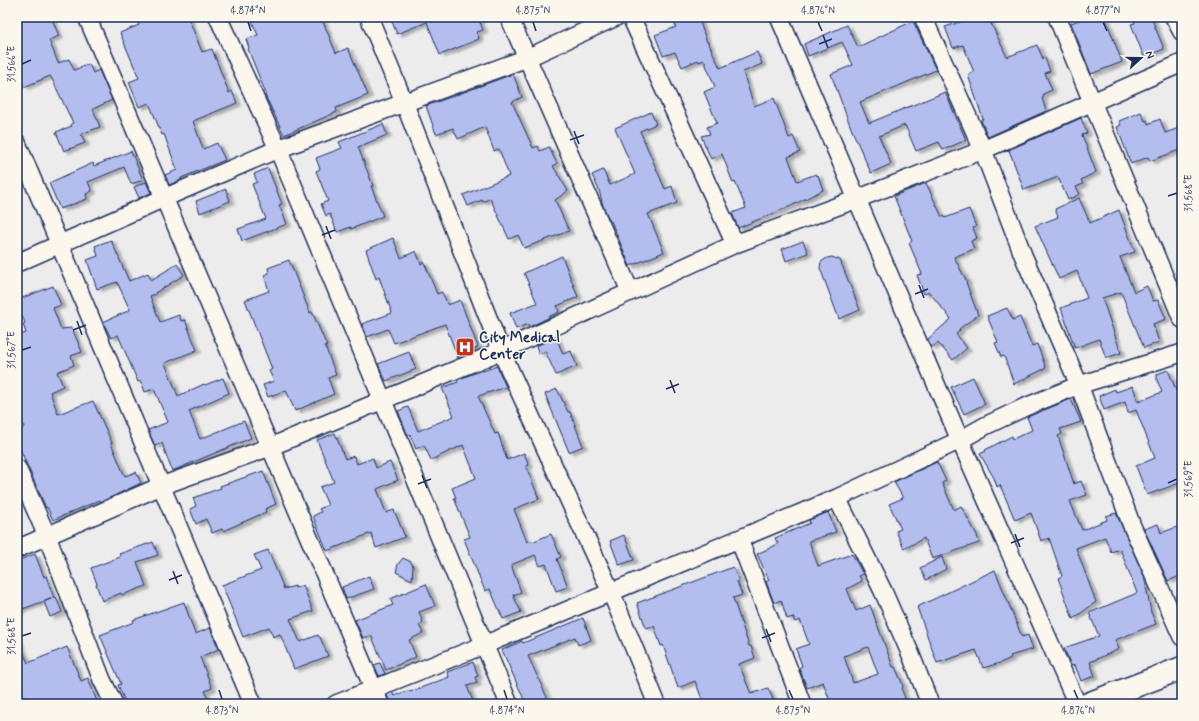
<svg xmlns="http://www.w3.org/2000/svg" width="1199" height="721" viewBox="0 0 1199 721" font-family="Mynerve,sans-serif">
  <defs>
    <filter id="shadow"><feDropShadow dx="4.5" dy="2.5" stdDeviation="1" flood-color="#0004"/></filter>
  </defs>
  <rect width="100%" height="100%" fill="#edeced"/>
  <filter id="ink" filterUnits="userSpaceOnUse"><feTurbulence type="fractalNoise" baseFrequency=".025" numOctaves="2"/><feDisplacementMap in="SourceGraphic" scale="8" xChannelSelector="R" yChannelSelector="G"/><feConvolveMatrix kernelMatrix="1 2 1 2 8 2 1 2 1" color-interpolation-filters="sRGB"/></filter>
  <g filter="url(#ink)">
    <path fill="#b3beef" stroke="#1b2f5e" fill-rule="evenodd" filter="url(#shadow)" d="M17,17h34l8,19 -10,4 9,23 11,-4 5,11 15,-6 4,9 6,-3 13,30 -19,9 7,18 -19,7 4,9 -21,8 -8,-19 16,-6 -1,-2 2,-1 -22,-46 -1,-1 -26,11 -7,-17z
      M136,17h52l14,35 10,-3 17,44 3,-2 5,12 -44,18 10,28 14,-6 8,17 -44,18v2l-12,5 -4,-10 12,-5 -13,-36 -2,1 -13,-32 -10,4 -10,-25 10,-4 -19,-45 19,-8z
      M250,17h71l15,36 12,-5 20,47 -32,13 1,4 -53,23 -19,-40 1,-1 -18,-45 1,-1 -3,-9 12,-4z
      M390,17h88l5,13 -6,2 2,7 -39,16 -13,-33 -30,12z
      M671,17h27l9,25h1l12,26 37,-16 5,12 -19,8 11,34 20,-8 15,40 4,-2 7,16 -12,5 9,24 19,-7 1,2 1,-1 5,15 -32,16 -53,22 -6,-15 14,-5 -11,-26 -2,1 -11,-29 -11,5 -10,-23 9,-2 -3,-7 10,-4 -13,-31 11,-5 -11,-27 -5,2 -1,-2 -16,7 -7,-15 -12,4 -8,-21 21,-8z
      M974,17h14l19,40 30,-12 6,14 2,-1 5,13 -5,2 7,17 -9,4 1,3 -2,1 4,13 -58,26 -7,-17 2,-1 -15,-44 6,-3 -11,-27 -10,3 -8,-21z
      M1087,17h18l17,45 -31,12 -20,-51z
      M1133,17h18l13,32 -20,8 -13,-33 4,-1z
      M913,21l23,49 -76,32 9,21 76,-31 21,48 -23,10 -4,-8 -23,9 -11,-26 -26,11 12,28 -20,9 -20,-45 -20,-54 22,-9 -11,-23 -34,14 -4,-12 43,-19 11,22z
      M513,74l9,23 -10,5 21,46 5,-2 2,5 9,-4 8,17 -4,2 15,25 -13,9 14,31 -45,17 -6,-13 -9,4 -19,-41 -7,4 -1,-2 -14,6 -5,-11 46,-19 -10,-27 -5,2 -9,-24 -27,12 -5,-11 -17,6 -10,-28z
      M651,112l5,12 -16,7 25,58 7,-3 5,17 -29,11 16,38 -34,14 -19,-45 -1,1 -7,-16 -4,-16 -7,-15 11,-5 7,15 25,-11 -20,-46z
      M1141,112l4,9 2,-1 1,4 12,-5 5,14 17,-6v22l-32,12 -2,-4 -17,7 -14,-37 4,-2 -2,-4z
      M1081,118l6,15 -5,2 14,37 -15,8 2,4 -7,3 4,7 -12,6 -10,-23 -34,13 -15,-40 -5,2z
      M383,124l4,11 -29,12 15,39h-2l12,30 -32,13v-2l-14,5 -7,-18 -4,2 -5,-12 7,-3 -12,-30 4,-2 -4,-11 26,-10 -3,-6z
      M131,151l12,29 -12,4 -7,-17 -36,15 4,9 -6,3 1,5 -27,10 -11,-26 44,-20 1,3z
      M268,168l14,36 -3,1 8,19 -45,17 -4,-12 28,-10 -14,-35 5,-2 -3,-8z
      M146,182l5,11 -12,5 -5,-11z
      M926,183l16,34 2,-1 1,2 24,-9 7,18 -3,1 4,10 -6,3 3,8 -20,8 13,25h-1l12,33 -19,14 1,1 -4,4 11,14 -14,12 -15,-17 -7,5 -3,-9 23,-20 -22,-27 -5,2 -7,-19 5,-1 -13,-31 3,-2 -18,-45z
      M226,189l4,12 -30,12 -4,-12z
      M1079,198l11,25 29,-13 16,42 -15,5 14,35 13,-6 6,15 5,-1 8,19 -13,5 6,18 -15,6 -23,-56 -19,6 19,55 -15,5 -7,-19 -24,9 -14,-40 26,-10 -10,-27 -18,8 -24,-53 23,-9 -3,-8z
      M393,238l8,20 15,-7 5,13 3,-2 13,32 5,-2 6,13 12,-5 18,47 -4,2 1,2 -17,7 -13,-34 -51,19 -6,-14 -21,8 -5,-13 30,-11 -13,-36 -3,2 -10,-29z
      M111,240l18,41 19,-8 3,7 26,-16 7,11 -29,18 1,1 -6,2 10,26 19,-7 2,6 4,-1 12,30 -32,13 13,33 26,-12 1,1 18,-7 6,15 -40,18 11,28 44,-18 7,17 -79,33 -10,-28 -7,3 -7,-16 20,-8 -14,-33 -9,3 -4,-11 -3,1 -20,-47 -7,3 -8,-16 27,-12 -13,-28 -20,7 -10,-29 11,-4 -3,-10z
      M803,241l5,12 -22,8 -4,-12z
      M562,256l16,41 -21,9 2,6 -11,5v1l-19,9 -1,-3 -12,5 -6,-16 27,-10 -13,-30z
      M832,257l8,3 20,50 -21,9 -19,-51 1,-6 6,-4z
      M289,260l21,53 2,-1 15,34h-2l11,29 -8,3 6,16 -39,17 -9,-21 -18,7 -5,-12 11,-4 -5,-10 3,-2 -27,-69 24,-9 -5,-16 5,-2 -1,-5z
      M53,286l8,19 -8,3 8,21 11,-1 10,24 -11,4 3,9 -17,7 6,14 -13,6 8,22 35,-13 19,42h-1l12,29 2,4 11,-4 5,11 -40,19 -1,-2 -47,20 -6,-13 -1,1 -29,-66v-12l7,-3 -7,-22v-69l9,-3 -3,-9 2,-1 -8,-19v-4z
      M1007,308l6,12 7,-3 12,29 5,-2 9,24 -32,16 -10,-28 -3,1 -6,-14 3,-1 -11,-26z
      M556,337l7,17 8,-3 6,15 -21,9 -11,-24 -6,3 -3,-8z
      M409,352l7,17 -30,12 -8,-17z
      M497,366l9,21 -28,9 17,38 3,-1 9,27 17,-7 5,12 -3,1 13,33 -25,10 13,33 4,-2 1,2 19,-8 10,23 -4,2 11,28 -12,4 -10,-27 -6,2 -5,-11 -24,10 10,27 -8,3 8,17 -18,7 -13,-30 -5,2 -21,-52 6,-2 -16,-39h2l-4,-10 24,-10 -13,-33 -32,15 -7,-15 -8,4 -6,-14 -2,1 -10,-25 10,-4 10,24 36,-15 -12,-28 16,-6 -1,-2 25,-10 1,1z
      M1168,370l14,35v77l-35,13 -11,-29 19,-8 -19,-48 -8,3 -3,-11 -21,8 -5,-14 16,-7 1,3 17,-6 5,16 24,-10 -5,-12v-6z
      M973,377l12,27 -21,10 -13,-27z
      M557,389l11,23h2l13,34 -14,6 -24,-58z
      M1071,399l10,23 -21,7 2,5 -4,2 16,48 7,-3 6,14 -17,6 12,29 25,-10 -1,-4 10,-3 28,63 7,36 5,12 -41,16 4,9 -29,13 5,14 -14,5 -6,-16 -4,1 -7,-18 35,-12 -10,-23 48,-20 -17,-44 -9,3 -6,-15 -29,11 20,54 -23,17 -15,-41 4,-2 -13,-38 -8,3 -10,-28 -16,7 -15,-35 -3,2 -3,-9 -14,-24 6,-3 -1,-1 27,-14 1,3 19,-9 -5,-13z
      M335,433l10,26 9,-3 3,8 16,-6 3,10 14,-6 8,18 -21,9 9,24 8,-3 11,27 -29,11 -5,-15 -44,18 -14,-35 8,-4 -2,-3 9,-4 -8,-18 14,-5 -17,-42z
      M937,462l9,19 -4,2 12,27 7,-4 16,29 2,8 -47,16 -8,-21 -20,11 -8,-18 5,-2 -12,-25 14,-6 -9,-16z
      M263,471l13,33 -11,5 1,3 -43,19 -1,-2 -10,4 -6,-14 -10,5 -6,-15 6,-3 -3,-8 28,-10 -1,-2z
      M828,512l8,20 -27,9 9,25 34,-12 11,20 -4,2 3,5 -15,8 9,22 14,-6 23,62h2l8,18 -1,5 5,14h-76l-8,-22 -16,6 -8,-20 3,-2 -6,-17 13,-5 -9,-24 -5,2 -2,-5 -6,2 -6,-19 -7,3 -8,-21 3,-2 -12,-26 21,-10 -3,-6 35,-15 -1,-3zM868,647l10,27 -25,9 -9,-27z
      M1158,524l3,9 21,-8v50l-14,6 -24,-52z
      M624,535l10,25 -15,5 -9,-24z
      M153,542l5,13 -21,7 9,24 -24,9 -1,-2 -19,8 -6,-17h1l-6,-16 29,-11 -1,-3z
      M268,550l16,39 11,-3v2l8,-3 10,26 -23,8 10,23 18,-7 1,2h1l8,19 -34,13 -14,-35 -7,3 -4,-10 -26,10 -21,-52 39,-15 -7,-15z
      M35,554l9,23 2,-1 8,22 2,-1 6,15 -12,5 -6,-15 9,-4 -36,13v-50z
      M942,557l4,12 -20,11 -6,-12z
      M403,558l8,4 2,4 -1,14 -16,-8 2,-8z
      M733,567l6,13 -2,1 5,14 -9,3 16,48h2l4,12 -16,6 12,30 17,-6 7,16h-71l-9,-23 -17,7 -15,-43 -2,1 -7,-20 -8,2 -9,-25z
      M995,570l27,67 6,-2 5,14 -23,7 1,2 -11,5 -17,5 -7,-18 -39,13 -20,-56z
      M369,576l5,13 -28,10 -4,-12z
      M426,584l9,22 -16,6 4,11 -4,2 4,8 -14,7 7,17 -30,13 -14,-33 -2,-1 -7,2 -8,-18 38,-15 -3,-6z
      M184,602l11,32 15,-6 9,21 -19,8 12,31 -7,3 5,13h-84l-8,-19 3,-1 -21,-49 34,-13 -1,-2z
      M583,618l8,22 -13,5 -3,-8 -47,19 22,48h-24l-24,-54 20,-9 1,2z
      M17,638l11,25 39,-16 14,34 7,-3 10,26h-71l-10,-24z
      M473,662l5,14 -3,1 2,6 -10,3 7,18h-84l-3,-9 5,-3 2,4 16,-6v2l39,-15 -2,-5z
      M380,663l5,11 -6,2 -5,-11z"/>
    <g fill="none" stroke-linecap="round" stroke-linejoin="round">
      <g stroke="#1b2f5e" stroke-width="20">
        <path id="street" d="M87,17l293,687
          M218,17l60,132 231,555
          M369,17l35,85 97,249 110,241 46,112
          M509,17l121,274
          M631,17l104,227
          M779,17l181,423 117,264
          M923,17l60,133 40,105 56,130 53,141 50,111
          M1057,17l125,302
          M1174,17l8,15
          M17,143l236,561
          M17,263l147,-65 114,-49 249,-91 89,-41
          M17,468l30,68 55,144 12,24
          M837,498l46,93 28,64 19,49
          M739,539l63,165
          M17,549l144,-63 109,-39 231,-96 234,-107 122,-45 126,-49 199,-87
          M336,704l148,-59 353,-147 123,-58 25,-14 38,-18 56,-23 103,-32"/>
      </g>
      <g stroke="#1b2f5e" stroke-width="25">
        <path id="secondary" d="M1088,704l94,-36"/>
      </g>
      <use href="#street" stroke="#fbf7ec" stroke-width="17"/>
      <use href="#secondary" stroke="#fbf7ec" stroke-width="22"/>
    </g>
  </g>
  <path fill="none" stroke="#1b2f5e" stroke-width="1.5" d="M248,22l3,9M533,22l3,9M818,22l4,9M1103,22l4,9M823,35l5,13M819,44l13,-5M22,64l9,-4M574,131l5,13M570,140l14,-5M1168,196l9,-3M326,226l5,13M322,235l13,-5M919,285l5,13M915,294l13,-5M77,321l5,14M73,330l13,-5M22,350l9,-3M670,380l5,13M666,389l13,-5M422,475l5,13M1168,483l9,-4M418,484l13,-5M1015,534l5,13M1011,543l13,-5M173,571l5,13M169,580l13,-5M766,629l5,13M22,636l9,-3M762,638l13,-5M219,690l3,9M504,690l3,9M789,690l4,9M1074,690l4,9"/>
  <defs>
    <g id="hospital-square" transform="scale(1)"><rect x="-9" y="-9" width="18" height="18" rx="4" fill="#c8321e" stroke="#fbf7ec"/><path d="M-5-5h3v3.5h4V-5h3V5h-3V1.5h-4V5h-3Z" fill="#fff"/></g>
  </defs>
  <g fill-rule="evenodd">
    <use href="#hospital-square" x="465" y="347"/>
  </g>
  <g text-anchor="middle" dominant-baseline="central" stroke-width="3" stroke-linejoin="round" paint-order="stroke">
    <g font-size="15" font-weight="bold" fill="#1b2f5e" stroke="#fbf7ec" text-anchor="start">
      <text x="479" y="338">City Medical<tspan x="479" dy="17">Center</tspan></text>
    </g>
  </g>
  <rect width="1199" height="721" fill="none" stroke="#fbf7ec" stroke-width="44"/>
  <g transform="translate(1141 58) rotate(69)" stroke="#fbf7ec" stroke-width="3" paint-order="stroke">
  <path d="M0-3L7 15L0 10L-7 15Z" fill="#1b2f5e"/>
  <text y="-6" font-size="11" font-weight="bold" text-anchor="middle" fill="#1b2f5e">N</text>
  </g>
  <rect x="22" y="22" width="1155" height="677" fill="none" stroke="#1b2f5e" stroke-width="1.5"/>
  <g font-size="10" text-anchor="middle" fill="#1b2f5e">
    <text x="248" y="14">4.874°N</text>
    <text x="533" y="14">4.875°N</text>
    <text x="818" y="14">4.876°N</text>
    <text x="1103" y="14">4.877°N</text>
    <text transform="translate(11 64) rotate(-90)" y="4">31.566°E</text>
    <text transform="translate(1188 193) rotate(-90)" y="4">31.568°E</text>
    <text transform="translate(11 350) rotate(-90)" y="4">31.567°E</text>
    <text transform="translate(1188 479) rotate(-90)" y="4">31.569°E</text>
    <text transform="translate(11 636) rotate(-90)" y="4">31.568°E</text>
    <text x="222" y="714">4.873°N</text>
    <text x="507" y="714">4.874°N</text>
    <text x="793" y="714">4.875°N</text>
    <text x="1078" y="714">4.876°N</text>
  </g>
</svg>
